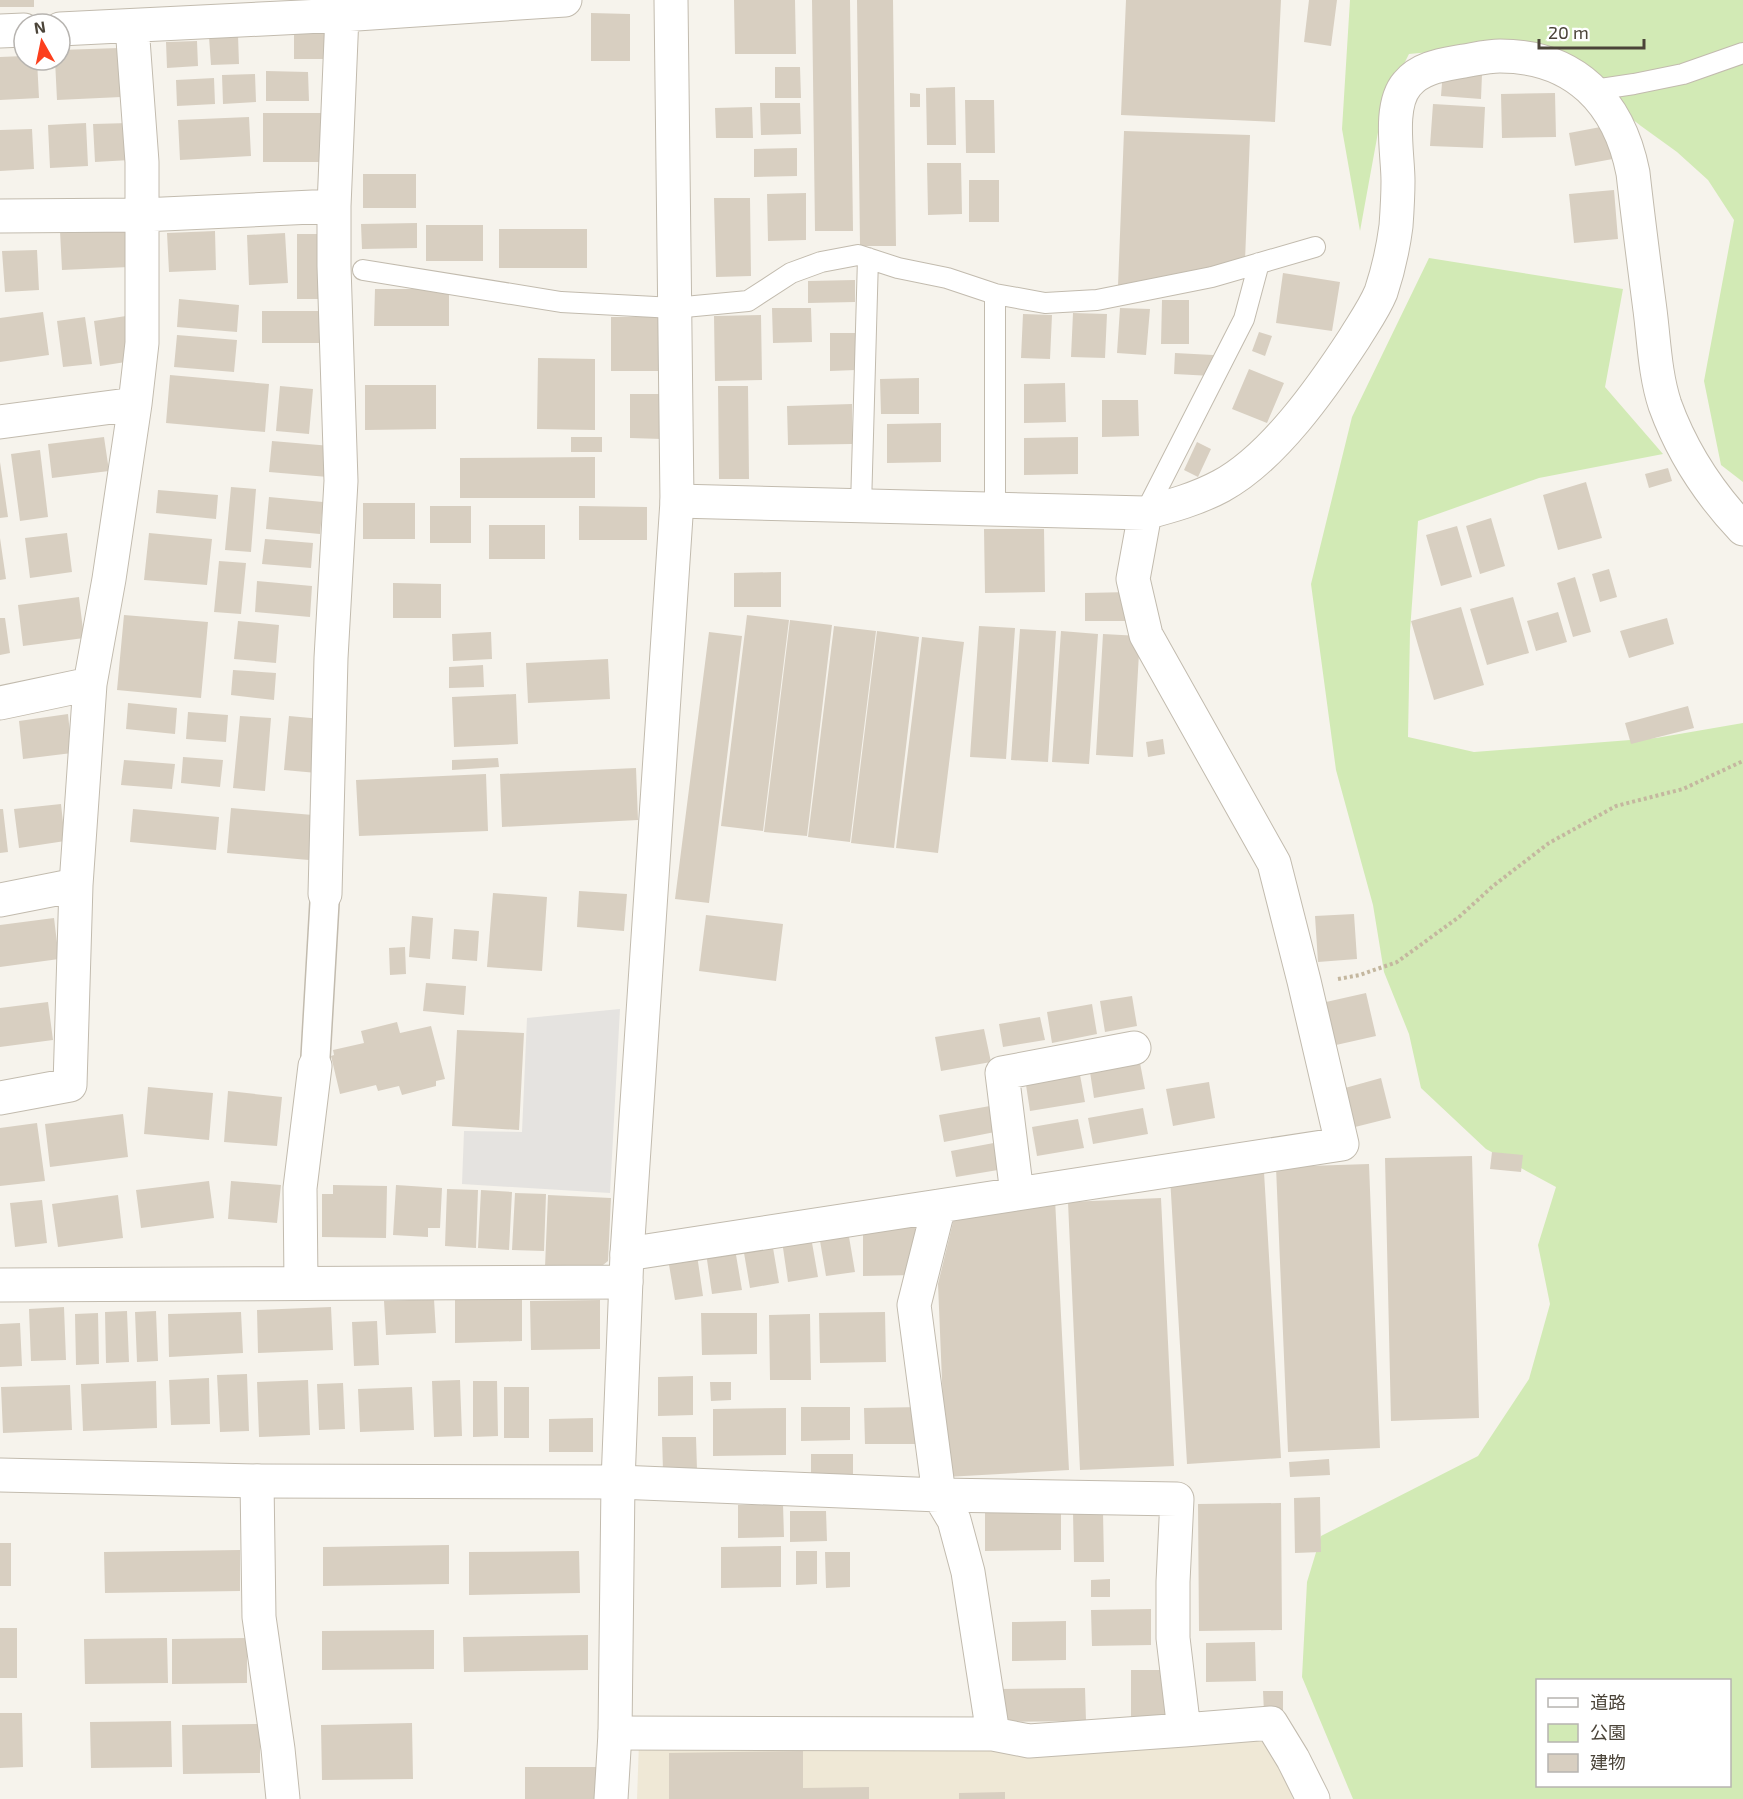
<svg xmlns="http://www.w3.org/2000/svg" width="1743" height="1799" viewBox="0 0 1743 1799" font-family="'Exo 2','Noto Sans JP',sans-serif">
  <rect width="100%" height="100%" fill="#f6f3ec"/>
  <path fill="#efe8d6" d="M1260,1738l19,24 14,37h-656l2,-57z"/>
  <path fill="#d2eab5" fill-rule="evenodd" d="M1350,0h393v482l-22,-17 -17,-84 30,-161 -26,-40 -31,-28 -36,-26 -107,-84 -125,12 -26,51 -23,126 -18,-102z
    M1429,258l194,31 -18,98 58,67 -124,24 -121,43 -8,110 -2,106 66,15 182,-14 87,-15v1076h-390l-51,-122 5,-95 14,-46 157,-80 51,-77 21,-75 -12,-59 18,-58 -70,-38 -65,-61 -12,-54 -25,-62 -11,-67 -37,-135 -25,-186 41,-167zM1538,1680h192v106h-192z"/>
  <path fill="#e5e3e0" d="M620,1009l-10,184 -148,-9 2,-53 58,1 5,-114z"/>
  <path fill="#d8cfc1" d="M0,0h34v7h-34z
    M734,0h61l1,54h-61z
    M812,0h38l3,231h-38z
    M857,0h36l3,246h-36z
    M1126,0h155l-6,122 -154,-7z
    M1309,0h28l-6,46 -27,-4z
    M591,13l39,1v47h-39z
    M332,28v31h-38v-30z
    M238,35l1,29 -28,1 -2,-28z
    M197,41l1,25 -31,2 -1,-26z
    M119,48l2,49 -64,3 -2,-40h5v-10z
    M24,56v4h13l2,38 -39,2v-43z
    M775,67h25l1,31h-26z
    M1443,70l39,4 -1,25 -40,-3z
    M266,71l42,1 1,29h-43z
    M255,74l1,28 -33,2 -1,-29z
    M214,78l1,26 -38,2 -1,-26z
    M955,87l1,58h-29l-1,-57z
    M910,93l10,1v13h-10z
    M1555,93l1,44 -54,1 -1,-44z
    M965,100h29l1,53h-29z
    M760,103h40l1,31 -40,1z
    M1433,104l52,3 -2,41 -53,-2z
    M752,107l1,31h-37l-1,-30z
    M263,113h65v49h-65z
    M249,117l2,39 -71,4 -2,-40z
    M86,123l2,43 -38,2 -2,-43z
    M129,123l1,37 -35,2 -2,-38z
    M1611,125l7,33 -43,8 -6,-33z
    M32,129l2,40 -34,2v-41z
    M1124,131l126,4 -5,126 -127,25z
    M797,148v28l-43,1v-28z
    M927,163h34l1,51 -34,1z
    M363,174h53v34h-53z
    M969,180h30v42h-30z
    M1614,190l4,49 -44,4 -5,-49z
    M806,193v47l-38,1 -1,-47z
    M714,198h36l1,78 -35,1z
    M417,223v25l-55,1 -1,-25z
    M426,225h57v36h-57z
    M128,228l1,39 -67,3 -2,-39z
    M499,229h88v39h-88z
    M215,231l1,39 -47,2 -2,-39z
    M285,233l3,50 -39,2 -2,-50z
    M297,234h31v65h-31z
    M37,250l2,40 -34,2 -3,-41z
    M1283,273l57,9 -8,49 -56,-8z
    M855,280v22l-47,1v-22z
    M375,289h74v37h-75z
    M179,299l60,6 -2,27 -60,-5z
    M1162,300h27v44h-28z
    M772,308h39l1,34 -39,1z
    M1120,308l30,1 -4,46 -29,-2z
    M262,311h63l1,32h-64z
    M43,312l6,43 -49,7v-44z
    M1073,313l34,1 -2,44 -34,-1z
    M1023,314l29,1 -2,44 -29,-1z
    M761,315l1,65 -47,1 -1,-65z
    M126,316l6,45 -32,5 -6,-45z
    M85,317l7,47 -29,3 -6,-46z
    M611,317h53l-1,54h-52z
    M1259,332l13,4 -7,20 -13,-5z
    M830,333h26v37l-26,1z
    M177,335l60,5 -3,32 -60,-5z
    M1175,353l38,2 -1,21 -38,-2z
    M538,358l57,1v71l-58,-1z
    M1249,369l35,14 -17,40 -35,-14z
    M170,375l99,9 -4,48 -99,-9z
    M919,378v36h-38l-1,-35z
    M1065,383l1,39 -42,1v-39z
    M365,385h71v44l-71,1z
    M280,386l33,3 -4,45 -33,-3z
    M718,386h30l1,93h-30z
    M630,394h32v45l-32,-1z
    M1102,400h36l1,36 -37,1z
    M852,404v40l-64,1 -1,-39z
    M941,423v39l-54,1v-39z
    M104,437l5,34 -57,7 -4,-34z
    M571,437h31v15h-31z
    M1078,437v37l-54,1v-37z
    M272,441l59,5 -3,31 -59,-5z
    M1197,442l14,7 -13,28 -14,-7z
    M40,450l8,67 -28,4 -9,-67z
    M595,457v41h-135v-40z
    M0,462l8,55 -8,1z
    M1668,468l4,13 -23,7 -4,-14z
    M1586,482l16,56 -44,12 -15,-55z
    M231,487l25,2 -5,63 -26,-2z
    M158,490l60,5 -2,24 -60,-6z
    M269,497l54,5 -3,32 -54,-5z
    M363,503h52v36h-52z
    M430,506h41v37h-41z
    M579,506l68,1v33h-68z
    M1491,518l14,48 -25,8 -14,-48z
    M489,525h56v34h-56z
    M1457,526l15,51 -31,9 -15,-51z
    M984,529h60l1,63 -60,1z
    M67,533l5,39 -42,6 -5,-40z
    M149,533l63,6 -5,46 -63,-5z
    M0,538l6,41 -6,1z
    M265,539l48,4 -2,25 -49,-4z
    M219,561l27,2 -5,51 -27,-2z
    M1609,569l8,28 -17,5 -8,-28z
    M781,572v35h-47v-34z
    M1575,577l16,55 -18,5 -16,-54z
    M257,581l55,5 -2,31 -55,-5z
    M393,583l48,1v34h-48z
    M1130,592v29h-45v-28z
    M79,597l5,41 -61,8 -5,-41z
    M1513,597l16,56 -42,12 -17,-56z
    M1461,607l23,78 -50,15 -23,-79z
    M1558,612l9,30 -31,9 -9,-30z
    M124,615l84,7 -7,76 -84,-8z
    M747,615l42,5 -26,211 -42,-5z
    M0,618h5l5,35 -10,2z
    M1667,618l7,26 -45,14 -9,-27z
    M790,620l42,5 -25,211 -43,-4z
    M238,621l41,4 -3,38 -42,-4z
    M834,626l42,5 -26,211 -42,-5z
    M979,626l36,2 -9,131 -36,-2z
    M1020,629l36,2 -8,131 -37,-2z
    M877,631l42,6 -25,211 -43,-5z
    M1061,631l37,3 -9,130 -37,-2z
    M491,632l1,27 -39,2 -1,-27z
    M709,632l33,4 -33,267 -34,-4z
    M1103,634l37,2 -7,121 -37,-2z
    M922,637l42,5 -26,211 -42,-5z
    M608,659l2,40 -82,4 -2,-40z
    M483,665l1,22 -35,1v-21z
    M233,670l43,3 -2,27 -43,-5z
    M516,694l2,50 -64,3 -2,-50z
    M128,703l49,5 -2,26 -49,-5z
    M1688,706l6,22 -63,16 -6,-21z
    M188,712l40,3 -2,27 -40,-3z
    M68,714l4,39 -49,6 -4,-38z
    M240,716l31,2 -6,73 -32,-3z
    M289,716l33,3 -5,54 -33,-3z
    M1163,739l2,15 -17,3 -2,-15z
    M183,757l40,3 -3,27 -39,-4z
    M498,758l1,9 -47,3v-10z
    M124,760l51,4 -3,25 -51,-4z
    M636,768l2,52 -136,7 -2,-53z
    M486,774l2,57 -129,5 -3,-56z
    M61,804l4,37 -46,7 -5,-39z
    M231,808l82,7 -4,45 -82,-7z
    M0,809h3l5,43 -8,1z
    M133,809l86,8 -3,33 -86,-8z
    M579,891l48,3 -3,37 -47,-4z
    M493,893l54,4 -5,74 -55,-4z
    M1354,914l3,45 -39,3 -3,-46z
    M706,915l77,9 -7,57 -77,-10z
    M412,916l21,2 -3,41 -21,-2z
    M54,918l5,41 -59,8v-42z
    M454,929l25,2 -2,30 -25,-2z
    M405,947l1,27 -16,1 -1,-27z
    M426,983l40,3 -2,29 -41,-4z
    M1366,993l10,43 -40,9 -10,-43z
    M1132,996l5,30 -32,6 -5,-31z
    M48,1002l5,38 -53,7v-39z
    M1092,1004l5,30 -45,9 -5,-31z
    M1040,1017l5,23 -42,7 -4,-23z
    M397,1022l3,11 31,-7 14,53 -9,2v5l-34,9 -3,-9 -21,5 -2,-6 -36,9 -9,-38 3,-1 -1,-5 31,-7 -3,-12z
    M984,1029l7,33 -50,9 -6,-34z
    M457,1030l67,3 -5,97 -67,-4z
    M1140,1063l5,26 -51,9 -4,-26z
    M1080,1075l5,27 -55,9 -4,-26z
    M1381,1078l10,40 -36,9 -10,-39z
    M1209,1082l6,36 -42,8 -7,-37z
    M148,1087l65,6 -4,47 -65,-6z
    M228,1091l54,6 -5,49 -53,-4z
    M990,1106l5,26 -51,10 -5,-27z
    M1143,1108l5,26 -55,10 -5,-26z
    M123,1114l5,43 -78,10 -5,-43z
    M1078,1119l6,29 -47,8 -5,-29z
    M37,1123l8,58 -45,5v-58z
    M999,1142l5,27 -48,8 -5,-26z
    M1492,1152l31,3 -2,17 -31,-3z
    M1472,1156l7,262 -88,3 -6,-263z
    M1369,1164l11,284 -92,4 -12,-285z
    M1264,1172l17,286 -94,6 -17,-287z
    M209,1181l5,37 -73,10 -5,-38z
    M231,1181l50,4 -4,38 -49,-4z
    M333,1185l54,1 -1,52 -64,-1v-43h11z
    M396,1185l46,3 -2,40h-12v9l-35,-2z
    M447,1189l31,1 -2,58 -31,-2z
    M481,1190l31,2 -3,58 -31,-2z
    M515,1193l31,1 -2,57 -32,-1z
    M118,1195l5,43 -65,9 -6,-43z
    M548,1195l63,3 -3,63 -10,8 -53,-2z
    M1161,1198l13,268 -94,4 -12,-268z
    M1055,1199l14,271 -123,7 -8,-193 17,-70z
    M42,1200l5,43 -32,4 -5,-44z
    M915,1227v48l-52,1v-48z
    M848,1231l7,41 -29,4 -7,-41z
    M811,1237l7,40 -30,5 -6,-41z
    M772,1242l7,41 -29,5 -7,-41z
    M735,1249l7,41 -30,4 -6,-41z
    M697,1255l6,41 -28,4 -7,-41z
    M522,1298v43l-67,2v-43z
    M434,1299l2,34 -50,2 -2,-34z
    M600,1300v49l-69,1 -1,-49z
    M64,1307l2,53 -35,1 -2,-52z
    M331,1307l2,43 -75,3 -1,-43z
    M127,1311l2,51 -23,1 -1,-51z
    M156,1311l2,50 -21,1 -2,-50z
    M241,1312l2,41 -74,4 -1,-43z
    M885,1312l1,50 -66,1 -1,-50z
    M98,1313l1,51 -23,1 -1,-51z
    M701,1313h56v41l-55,1z
    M810,1314l1,66h-41l-1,-65z
    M377,1321l2,44 -25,1 -2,-44z
    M20,1323l2,43 -22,1v-43z
    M247,1374l2,57 -29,1 -3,-57z
    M693,1376v39l-35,1v-39z
    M209,1378l1,46 -39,1 -2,-45z
    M308,1380l2,55 -51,2 -2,-55z
    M460,1380l2,56 -28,1 -2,-56z
    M156,1381l1,47 -74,3 -2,-47z
    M473,1381h24l1,55 -25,1z
    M710,1382h21v18l-20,1z
    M343,1383l2,46 -26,1 -2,-46z
    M70,1385l2,45 -69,3 -2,-46z
    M412,1387l2,43 -54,2 -2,-43z
    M504,1387h25v51h-25z
    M801,1407h49v33l-49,1z
    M922,1407v37h-57l-1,-36z
    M786,1408v47l-73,1v-47z
    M593,1418v34h-44v-33z
    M662,1437h34l1,33 -34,1z
    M811,1454h42v30l-42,1z
    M1329,1459l1,16 -40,2 -1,-15z
    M1320,1497l1,55 -26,1 -1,-55z
    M1281,1503l1,127 -83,1 -1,-127z
    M783,1504l1,33 -46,1v-33z
    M985,1510h76v40l-76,1z
    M790,1511h36l1,30 -37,1z
    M1073,1512h30l1,50h-30z
    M0,1543h11v43h-11z
    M449,1545v39l-126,2v-39z
    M781,1546v41l-60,1v-41z
    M240,1550v41l-135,2 -1,-41z
    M579,1551l1,42 -111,2v-43z
    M796,1551h21v33l-21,1z
    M825,1552h25v35l-24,1z
    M1110,1579v18h-19v-17z
    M1151,1609v36l-59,1 -1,-36z
    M1066,1621v39l-54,1v-39z
    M0,1628h17v50h-17z
    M434,1630v39l-112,1v-39z
    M588,1635v35l-124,2 -1,-35z
    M167,1638l1,45 -83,1 -1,-45z
    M247,1638v45l-75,1v-45z
    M1255,1642l1,39 -50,1v-39z
    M1131,1670h40v48l-40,1z
    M1085,1688l1,33 -85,1 -1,-33z
    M1263,1691h20v22h-19z
    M0,1713h22l1,54 -23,1z
    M171,1721l1,46 -81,1 -1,-46z
    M412,1723l1,56 -91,1 -1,-55z
    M260,1724v49l-77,1 -1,-49z
    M803,1751v37l66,-1v12h-200v-46z
    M525,1767h76v32h-76z
    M1005,1792v7h-46v-6z"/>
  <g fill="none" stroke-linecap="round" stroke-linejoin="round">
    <g stroke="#c2bbae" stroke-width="22">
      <path id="service" d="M1594,90l40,-6 49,-10 60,-21
        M363,270l198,32 113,6 74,-7 43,-28 30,-11 37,-7 40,13 49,10 48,16 50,9 52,-3 115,-23 103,-30
        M995,294v215
        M861,506l7,-248
        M1145,513l99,-194 15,-56"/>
    </g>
    <g stroke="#c2bbae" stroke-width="31">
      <path id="pedestrian" d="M315,1066l10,-172"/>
    </g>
    <g stroke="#c2bbae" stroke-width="35">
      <path id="minor" d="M60,29l282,-14 223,-15
        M0,31l24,-1
        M0,216l142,-1 192,-9
        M0,422l135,-18
        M677,501l468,12c26,-7 52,-14 76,-27 52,-28 101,-98 133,-147 9,-15 20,-30 27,-47 7,-21 12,-43 15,-66 1,-14 2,-30 2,-45 0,-27 -10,-75 9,-97 14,-17 36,-19 57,-23 12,-2 24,-5 36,-5 75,0 119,46 133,117 5,45 11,91 17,137 4,31 5,65 15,95 17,47 44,88 78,124
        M0,703l90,-19
        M325,894l6,-236 10,-177 -7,-215v-60l8,-191
        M0,900l76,-15
        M0,1098l70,-13 6,-200 14,-201 19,-105 26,-175 7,-61v-181l-10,-136
        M1017,1194l-15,-121 132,-25
        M627,1254l715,-110 -38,-163 -30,-118 -128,-228 -13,-56 12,-66
        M301,1282l-1,-94 15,-122
        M0,1285l626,-3
        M257,1481l2,136 19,132 5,50
        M618,1482l321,13 238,4 -4,83v56l11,92 87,-7 22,36 20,40
        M615,1733l378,1 -25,-162 -14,-52 -15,-25 -25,-190 25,-99
        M993,1734l36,7 155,-11"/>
    </g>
    <g stroke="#c2bbae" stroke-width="35">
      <path id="tertiary" d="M0,1475l257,6 361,1
        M611,1799l4,-66 3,-251 9,-228 50,-753 -6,-501"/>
    </g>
    <path stroke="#c4b79f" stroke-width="4" stroke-dasharray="3 3" stroke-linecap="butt" d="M1338,979l22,-4 37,-13 62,-45 34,-31 56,-43 67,-37 67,-17 60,-28"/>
    <use href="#service" stroke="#fff" stroke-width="20"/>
    <use href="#pedestrian" stroke="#fff" stroke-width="28"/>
    <use href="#minor" stroke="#fff" stroke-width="33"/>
    <use href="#tertiary" stroke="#fff" stroke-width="33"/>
  </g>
  <rect x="1536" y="1679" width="195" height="108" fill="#ffffff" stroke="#b7b4b0" stroke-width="1.5"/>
  <rect x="1548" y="1698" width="30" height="9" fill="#ffffff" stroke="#b7b4b0" stroke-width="1.5"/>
  <text x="1590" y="1709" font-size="18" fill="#4b4439">道路</text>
  <rect x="1548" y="1724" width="30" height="18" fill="#d2eab5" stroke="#b7b4b0" stroke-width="1.5"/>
  <text x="1590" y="1739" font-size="18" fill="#4b4439">公園</text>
  <rect x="1548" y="1754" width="30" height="18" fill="#d8cfc1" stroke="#b7b4b0" stroke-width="1.5"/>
  <text x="1590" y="1769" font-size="18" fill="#4b4439">建物</text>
  <g transform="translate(42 42) rotate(351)"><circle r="28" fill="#ffffff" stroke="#b7b4b0" stroke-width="1.5"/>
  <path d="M0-4.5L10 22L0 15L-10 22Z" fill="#fc3f1d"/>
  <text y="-9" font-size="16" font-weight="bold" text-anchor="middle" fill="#4b4439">N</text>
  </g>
  <path d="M1539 39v9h105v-9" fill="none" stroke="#4b4439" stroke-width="3"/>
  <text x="1548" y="39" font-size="18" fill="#4b4439" stroke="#ffffff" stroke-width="4.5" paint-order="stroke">20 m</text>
</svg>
